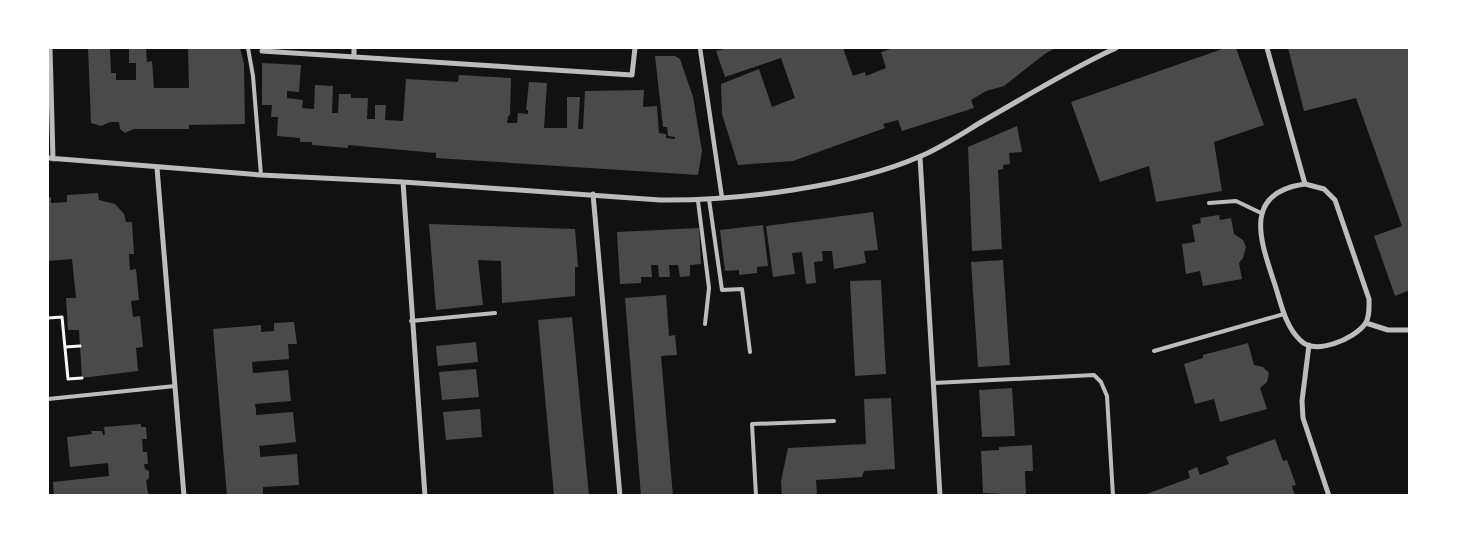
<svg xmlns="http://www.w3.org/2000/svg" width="1457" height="543" viewBox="0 0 1457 543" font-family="Ubuntu,sans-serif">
  <rect width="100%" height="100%" fill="#111"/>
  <path fill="#4a4a4a" d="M88,48h22l1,25h5v7h20v-17h-7v-15h17l1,14 5,-1 2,27h35l-1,-40h52l4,16 1,60 -56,1v4h-55l-9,4 -5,-4 -1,-7h-9l-9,4 -10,-3z
    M728,48h115l10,28 12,-4 1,4 20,-8 -5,-16 13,-4h162l-10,5 -42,33 -18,5 -15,9 3,8 -72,23 -4,-11 -15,4 2,4 -92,33 -55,4 -16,-51 -1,-30 38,-15 13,38 23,-9 -14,-40 -56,19 -9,-26z
    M1225,48h11l28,77 -50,17 8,49 -66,11 -7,-36 -49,16 -29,-80z
    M1288,48h122v242l-15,6 -21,-60 28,-10 -46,-128 -52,13z
    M655,56h20l5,3 13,38 9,54 -4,24 -262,-17v-5l-88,-8v3l-36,-3v-3h-12v-4l-23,-2 1,-19h-7l1,-12h-10v-42l39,2 -2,27 -12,-1v7l16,2 -1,8 12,1 1,-24 18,1 -1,27h6l1,-19h12v4h17l-1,21h8v-14h11l-1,15 18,1 3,-42 52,3 1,-7 52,3 -1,37 -2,1 -1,7h10l1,-10 10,1v-4h-2l3,-28 18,1 -3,45h23v-31h13l-2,32h5l2,-38 59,-1 -1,17 14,-1 2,27 7,1v4l9,1v-2l-7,-1 -1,-9h-4z
    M1017,126l5,26 -13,1 1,11 -7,1v4l-5,1 4,79 -30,2 -4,-104z
    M98,193l1,7 16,4 9,10 2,8h6l2,32h-5l1,16 6,-1 3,31 -8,1 2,16 7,-1 3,31 -7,1 2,23 -56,7 -3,-48h-11l-2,-32h10l-4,-39 -24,2v-63l3,-1v6l16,-1v-7z
    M873,212l5,38 -14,1 2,12 -32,6 -2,-18h-10l1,10 -9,1 2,21 -10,1 -4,-32 -10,1 3,21 -22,3 -7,-51z
    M1219,215l1,5 11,-2 3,16 9,6 3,7 -3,11 -4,5 3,16 -39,7 -3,-15 -14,3 -4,-30 13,-2 -3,-17 9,-2 -1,-5z
    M429,224l146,5 3,38h-3v29l-73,7 -1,-42 -23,-1 5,45 -47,5z
    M763,225l5,41 -11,1v6l-18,2v-5l-14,1 -5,-41z
    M699,228l2,36 -11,1v11l-10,1 -2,-12h-9l1,12h-11l-1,-12h-7l1,12h-11v6l-21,1 -3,-52z
    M1003,260l7,105 -32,2 -7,-105z
    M881,280l5,94 -31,2 -5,-95z
    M666,295l3,41 6,-1 2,20 -16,1 12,140h-32l-16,-198z
    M572,317l17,179h-35l-16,-176z
    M294,322l3,22h-9l1,15 -37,3 1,11 35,-3 3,31 -36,3 1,6v5l37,-3 3,30 -37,4 1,5v6l37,-3 2,31 -36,2v9h-36l-14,-167 48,-4v7l13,-1v-8z
    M476,342l2,20 -40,4 -2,-20z
    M1248,343l6,22 9,2 6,6 -2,9 -7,6 7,21 -47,13 -6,-23 -19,5 -11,-40 19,-6v-3z
    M476,369l3,28 -37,3 -3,-28z
    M1012,388l3,48 -33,1 -3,-47z
    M891,398l4,71 -31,2 -2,6 -46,3 1,16h-35l-1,-15 7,-33 78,-4 -2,-45z
    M480,409l2,28 -36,3 -3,-28z
    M141,424v3h5l1,12h-5l1,13h4l1,12h-4l1,5 4,2v7l-3,3 2,12 2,3h-96l-1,-14 56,-6 -1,-13 -38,4 -3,-30 25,-3 -1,-3h11l1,4h2l-1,-8z
    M1275,439l8,22 4,-1 9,25 -4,1 3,10h-154l49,-18 -2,-7 9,-4 3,8 29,-11 -3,-7z
    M1032,445l1,26h-8l1,24 -43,-2 -2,-42 18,-1v-3z"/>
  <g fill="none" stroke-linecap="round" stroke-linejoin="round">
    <path stroke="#f5f5f5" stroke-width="3" d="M48,318l14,-1 6,62 14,-1
      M65,347l15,-1"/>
    <path stroke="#bcbcbc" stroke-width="4" d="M248,48l5,28 8,99
      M709,199l13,91 20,-1 8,63
      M698,201l11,87 -4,36
      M1209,203l27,-2 25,12
      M411,321l84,-8
      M1154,351l130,-37
      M934,383l160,-8 7,7 6,14 6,100
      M48,399l127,-13
      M756,496l-4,-72 82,-3"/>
    <path stroke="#bcbcbc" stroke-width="4.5" d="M700,48l22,150"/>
    <path stroke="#bcbcbc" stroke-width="5" d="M50,48l3,111
      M1267,48l38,136
      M262,51l370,24 3,-27
      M354,56v-8
      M920,157l20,339
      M48,158l213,17 142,7 257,18c76,1 191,-13 261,-44 21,-9 42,-23 62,-35 44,-25 87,-52 133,-73
      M157,168l27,328
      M403,182l22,314
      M1305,184l19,5 11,11 34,99c0,8 1,18 -4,25 -11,15 -50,32 -65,16 -15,-14 -19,-37 -25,-55 -14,-43 -34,-92 30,-101z
      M593,194l27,302
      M1366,323l22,7h22
      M1309,345l-7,56 1,17 26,78"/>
  </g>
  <rect width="1457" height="543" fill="none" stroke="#ffffff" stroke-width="98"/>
</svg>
